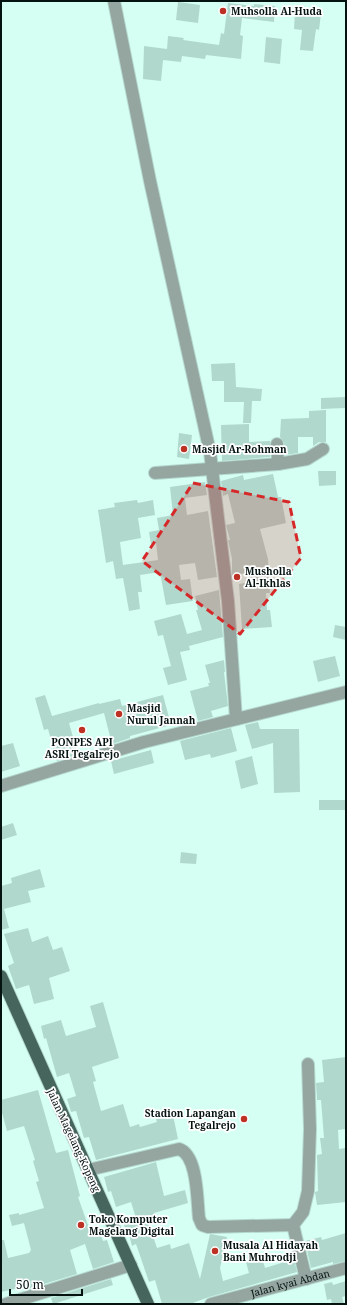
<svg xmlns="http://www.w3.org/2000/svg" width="347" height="1305" viewBox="0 0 347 1305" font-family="'Noto Serif',serif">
  <rect width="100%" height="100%" fill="#d6fff3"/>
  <path fill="#b0d8cd" d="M178,2l22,3 -2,18 -22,-3z
    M228,3l26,3v-2l21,2 -1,16 -32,-4 -2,17 3,1 -2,23 -35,-4 -1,4 -23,-3 -1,6 -18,-2 -2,21 -18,-2 1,-33 23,3 1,-13 16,2 -1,2 36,5 2,-12 3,1z
    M295,11l26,3 -2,16 -3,-1 -3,22 -13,-1 2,-20 -8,-1z
    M266,37l16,2 -2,25 -16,-2z
    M235,363l1,24 26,2 -1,12h-9l-1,22h-8l1,-21h-20v-21h-12l-1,-17z
    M346,397v11l-25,1v-11z
    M326,410v32h-7l-6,4v-9h-15v16l-13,2 -1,-12 -4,-6 1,-18 28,-1v-7z
    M249,424v18l21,-1v16l-48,4 -1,-36z
    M179,433l13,2 -3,24 -12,-2z
    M318,471h18v14l-17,1z
    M273,474l5,23h3l5,26 -26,6 8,30 2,34h-4l1,17h3l2,17 -30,2 -3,-45 10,-2 -1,-9 -16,2v-16l-4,-19h2l-4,-15 9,-2 -7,-29 -5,2 -2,-15 22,-6 1,5z
    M205,482l2,13 -22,3 2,17 21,-4 9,66 -19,3 -3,-17 -16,2 2,15 9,-1 3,22 -27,4 -6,-33 -20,3 2,17h-4l2,17 -11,2 -6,-33 -7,1 -3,-18 -7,2 -8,-53 17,-3 -1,-4 23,-3 1,3 15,-3 2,15 -17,3 3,20 -21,4 3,23 35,-5 -2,-17 -5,1 -2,-12 10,-2 -2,-12 16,-3 -3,-28z
    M219,590l4,47 -34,9 1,4 -10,2 7,28 -19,5 -5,-17 8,-2 -8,-31 -5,1 -4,-15 27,-7 6,20 15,-4 -6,-20h2l-3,-14z
    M335,625l11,2v13l-13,-3z
    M335,656l5,20 -22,6 -5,-21z
    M224,660l1,12h-1l4,34 -17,5 2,6 -15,4 -8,-30 19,-5 -1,-3h2l-5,-18z
    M45,695l7,21 47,-13v1l21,-5 2,7 41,-11 8,30 -41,11v2l-18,6 -8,-31 -35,10 9,32 -21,6 -9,-32 -4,1 -9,-32z
    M258,722l2,7h39l1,63 -26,1 -1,-50 -21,6 -7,-24z
    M231,728l6,23 -26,7 -1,-4 -25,6 -5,-19z
    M13,743l7,23 -19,6v-26z
    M151,750l3,13 -40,11 -3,-13z
    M252,756l6,28 -17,5 -6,-28z
    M319,800h27v10h-27z
    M13,823l4,12 -16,5v-13z
    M181,852l16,2 -1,10 -16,-1z
    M40,869l5,18 -17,4 3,11 -27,7 5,19 -8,2v-44l11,-3 -1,-5z
    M28,928l4,14 16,-6 5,14 9,-3 8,24 -21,7 5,21 -20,5 -5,-19 -13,4 -8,-23 6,-3 -10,-29z
    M103,1002l16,56 -27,9 4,14 -3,1 8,29 22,-7 7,23 9,-3 1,3 17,-5 -1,-3 17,-4 5,24 -82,21 -7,-23 -5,1 -8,-27 -5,1 -4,-13 9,-3 -7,-23 -12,4 -11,-39 -2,1 -3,-13 20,-6 5,16 30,-9 -6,-21z
    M346,1057v72l-8,1 1,19 7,-1v54l-29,3 -2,-13 3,-1 -1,-36 5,-1 -2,-16h4l-3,-38h-4l-1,-17 8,-1 -2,-22z
    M38,1090l18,63 12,-3 12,46 -2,1 11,31 8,-3 6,16 4,-1 7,22 -21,7 -8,-25 -15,6 7,24 -53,16 -1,-3 -22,5v-52h3l4,18 21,-5 2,-3 -7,-27 -12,3 -3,-11 10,-2v2l25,-7 -8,-26 3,-1 -6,-20 2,-1 -11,-34 -17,5 -6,-22v-9z
    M156,1162l8,34 21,-6 3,13 -34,10 3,9 -8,2 8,24 13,-4 1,5 18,-6 11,36 10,-45 17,3 -7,31 3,13 26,-8 -3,-11 16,-5 3,11 29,-9 3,13 -88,25 -19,7h-28l-7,-24 -6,2 -13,-38 -4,2 -4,-16 -2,1 -3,-9 13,-4 -5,-16 -15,5 -5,-16 -3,1 -4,-15z
    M346,1233v28l-13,3v-2l-22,6 -6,-27 16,-4 1,3z
    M111,1279l2,6 -60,19 -2,-6z
    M346,1281v15l-4,1 2,7h-12l-1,-5 -4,1 -3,-16 8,-2 1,3z"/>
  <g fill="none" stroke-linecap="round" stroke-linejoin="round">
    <g stroke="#b5d9cf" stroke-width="14">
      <g id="minor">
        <path d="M114,1l36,180 60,271 18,149 8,118"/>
        <path d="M278,464l29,-5 16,-10"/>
        <path d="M155,473l123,-9 -1,-20"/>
        <path d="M1,786l143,-44 202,-50"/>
        <path d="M88,1170l91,-21c19,6 18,52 20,69l3,7 6,2 85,-2"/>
        <path d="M293,1225l10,-13 5,-21 2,-62 -2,-65"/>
        <path d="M293,1225l13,54"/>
        <path d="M6,1304l125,-39"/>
        <path id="s1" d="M211,1304l135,-36"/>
      </g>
    </g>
    <g stroke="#b5d9cf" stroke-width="14">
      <path id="major" d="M1,976l147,328"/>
    </g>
    <use href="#minor" stroke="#95a6a1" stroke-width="12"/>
    <use href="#major" stroke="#46655d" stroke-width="12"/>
  </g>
  <path fill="#d62828" fill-opacity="0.2" stroke="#d62828" stroke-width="3" stroke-dasharray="8 5" stroke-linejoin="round" d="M193,483l96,19 12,56 -61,76 -98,-73z"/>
  <g fill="#bd3024" stroke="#fff" stroke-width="1.5">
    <circle cx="223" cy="11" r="4"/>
    <circle cx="184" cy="449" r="4"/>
    <circle cx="237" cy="577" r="4"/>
    <circle cx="119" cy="714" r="4"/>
    <circle cx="82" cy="730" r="4"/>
    <circle cx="244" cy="1119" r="4"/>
    <circle cx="81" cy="1225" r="4"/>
    <circle cx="215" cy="1251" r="4"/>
  </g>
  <g text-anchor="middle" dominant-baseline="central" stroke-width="3.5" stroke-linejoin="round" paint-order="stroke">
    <g font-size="10" font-weight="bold" fill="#051310" stroke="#fff" text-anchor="start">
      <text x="231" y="11">Muhsolla Al-Huda</text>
      <text x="192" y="449">Masjid Ar-Rohman</text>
      <text x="245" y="571">Musholla<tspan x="245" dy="12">Al-Ikhlas</tspan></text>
      <text x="127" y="708">Masjid<tspan x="127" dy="12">Nurul Jannah</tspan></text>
      <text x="82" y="742" text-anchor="middle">PONPES API<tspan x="82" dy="12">ASRI Tegalrejo</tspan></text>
      <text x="236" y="1113" text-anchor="end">Stadion Lapangan<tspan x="236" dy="12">Tegalrejo</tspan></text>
      <text x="89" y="1219">Toko Komputer<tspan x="89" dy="12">Magelang Digital</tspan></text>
      <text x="223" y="1245">Musala Al Hidayah<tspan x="223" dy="12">Bani Muhrodji</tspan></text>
    </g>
    <g font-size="10" fill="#051310" stroke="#fff">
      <text transform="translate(74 1140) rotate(65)">Jalan Magelang-Kopeng</text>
      <text stroke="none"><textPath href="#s1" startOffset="82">Jalan kyai Abdan</textPath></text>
    </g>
  </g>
  <rect width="347" height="1305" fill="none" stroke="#051310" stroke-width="4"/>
  <path d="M10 1289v6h72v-6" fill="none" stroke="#051310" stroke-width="2"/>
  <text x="16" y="1289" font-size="12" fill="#051310" stroke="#ffffff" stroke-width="3" paint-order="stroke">50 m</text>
</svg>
